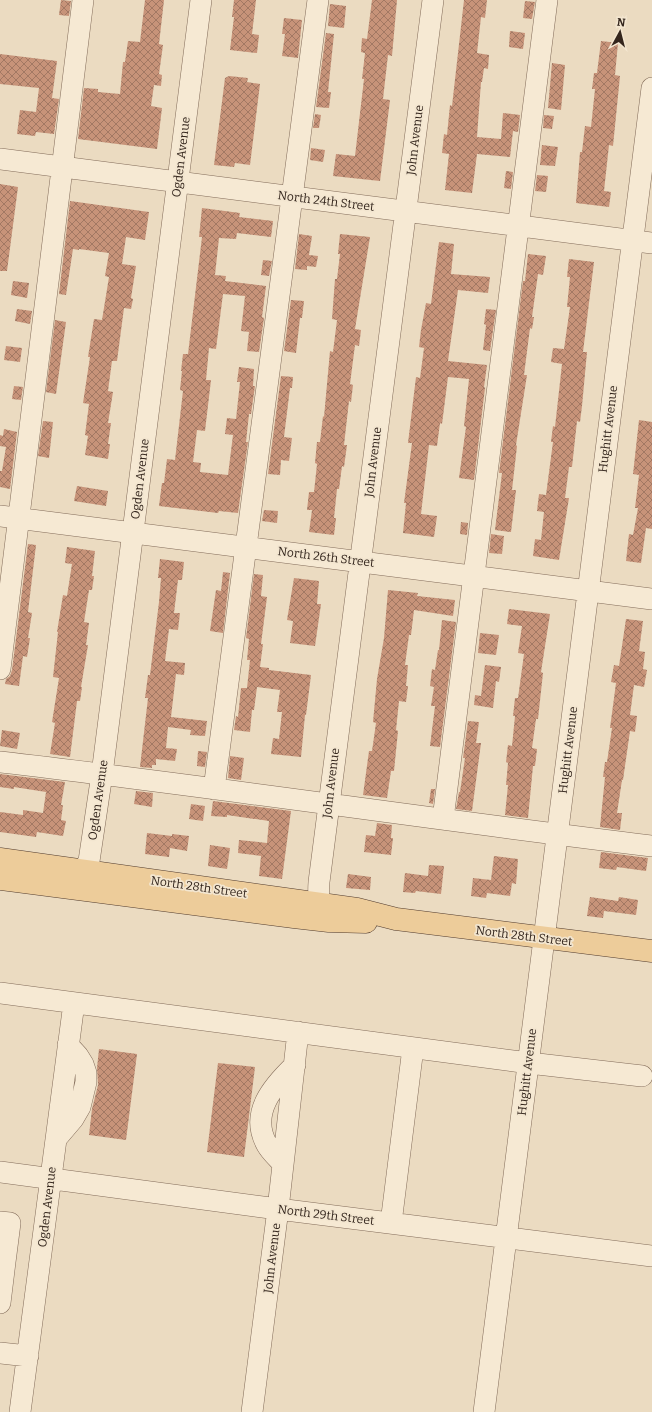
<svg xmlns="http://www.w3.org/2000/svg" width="652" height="1412" viewBox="0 0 652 1412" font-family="Bitter,serif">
  <defs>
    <pattern id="building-cross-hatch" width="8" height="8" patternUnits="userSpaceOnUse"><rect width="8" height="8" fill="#c79379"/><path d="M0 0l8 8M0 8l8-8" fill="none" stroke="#a27863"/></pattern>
  </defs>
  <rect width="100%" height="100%" fill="#ebdbc1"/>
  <path fill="url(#building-cross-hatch)" d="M61,0l10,1 -2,15 -10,-1z
    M145,0h19l-5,44 4,1 -4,29 3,1 -1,11 -7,-1 -3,21 11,2 -5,41 -79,-10 6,-51 14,1v3l22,2 3,-32h2l3,-21 12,1z
    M234,0h22l-4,34 7,1 -2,18 -27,-3 4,-33h-2z
    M372,0h25l-5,56 -4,-1 -5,44 7,1 -10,81 -47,-5 3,-22 19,2 9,-77h-2l3,-26 -4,-1 1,-14 5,1z
    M464,0h23l-2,18 -4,-1 -4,36 12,2 -1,14 -4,-1 -2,14h-1l-4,55 24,2 2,-26 17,2 -2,17 -5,-1 -3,26 -33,-3 -5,39 -27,-3 4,-36 -7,-1 2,-19 3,1 3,-30 2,1z
    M525,1l10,1 -3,17 -9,-1z
    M330,4l16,2 -2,22 -16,-2z
    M284,18l18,2 -4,38 -16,-2 3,-22h-3z
    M510,31l15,2 -2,16 -14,-2z
    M326,33l8,1 -6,58h3l-2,16 -13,-1z
    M601,41l17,2 -3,32 5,1 -7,70 -4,-1 -5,46 7,1 -2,15 -33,-4 4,-51h2l3,-26 6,1 4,-38h-3l2,-16h3z
    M0,54l57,7 -5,37 7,1 -5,35 -18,-2 -1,4 -18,-2 3,-24 16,2 3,-24 -39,-4z
    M552,63l13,2 -4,45 -13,-2z
    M229,76l19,2 -1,4 13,2 -10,81 -15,-2 -1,4 -20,-2 11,-87z
    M315,114l6,1 -2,13h-6z
    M544,115l10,1 -2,13 -9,-1z
    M542,145l16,2 -3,19 -15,-1z
    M311,148l14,2 -2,12 -13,-2z
    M506,171l7,1 -2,17 -7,-1z
    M537,175l11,1 -2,16 -11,-1z
    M0,184l18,3 -11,84h-7z
    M70,201l79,11 -4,28 -19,-3 -4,27 14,2 -5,32 2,1 -2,10 -7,-1 -7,53h-5l-4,30 5,1 -5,31h3l-3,21h2l-2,15 -23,-4 3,-19 -3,-1 4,-31 -6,-1 7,-46h-2l6,-38 8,1 7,-43 -4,-1 4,-23 -30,-4v1l-6,-1 -7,46 -7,-1z
    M202,208l38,5 -1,4 34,4 -2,16 -34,-4 -1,6 -17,-1 -4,37 11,1 -1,5 41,5 -4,31 2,1 -5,34 -12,-1 2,-19 -8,-1 4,-35 -22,-2 -7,55 -7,-1 -3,32h5l-6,51 -8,-1 -4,32 8,1 -1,9 28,3 5,-40 -8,-1 2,-16 9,1 4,-37h-3l2,-15 15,2 -1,17h2l-4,28h-2l-3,28h2l-10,71 -19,-2 -1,2 -59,-7 3,-23h2l3,-24 8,1 8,-69 -3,-1 2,-19h-1l2,-17h5l14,-117h-3z
    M299,234l13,2 -3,19 9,1 -2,11 -9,-1v4l-12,-1z
    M340,234l30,3 -15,92 6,1 -2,16 -4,-1 -5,39 3,1 -2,17 -2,-1 -5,44h3l-3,22 -2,-1 -3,23h-2l-3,29h2l-2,17 -25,-3 3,-22h-5l2,-18h5l3,-28 -2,-1 2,-21h3l3,-26 1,1 6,-66 3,1 4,-32 -5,-1 3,-40h2l3,-25h-2z
    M439,242l15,2 -3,30 39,3 -2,16 -30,-3 -10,71 39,4 -3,22 1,1 -11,92 -15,-2 7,-51 -2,-1 5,-47 -21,-2 -6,47 -2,-1 -3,23 -8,-1 -8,69 16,2 -3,21 -31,-4 3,-30h-2l8,-60h-4l8,-66 4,1 4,-30 -5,-1 2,-17 5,-27 5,1z
    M528,254l18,2 -3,19 -5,-1 -6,43h2l-2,12 -2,-1 -6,47h3l-11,70 1,1 -5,44h4l-5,42 -16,-2 7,-57h-3l24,-192h2z
    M569,259l25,3 -11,90h4l-5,54 -2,16 -3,-1 -5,46h-3l-4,31h4l-10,62 -26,-4 2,-17 6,1 3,-28 -7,-1 2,-17 7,1 7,-53h-2l2,-16 2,1 7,-63 -11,-2 2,-14 11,1 6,-42h-3l3,-30h-3z
    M263,260l9,1 -3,15 -8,-1z
    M13,281l16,2 -2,15 -16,-3z
    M291,300l13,1 -2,17h-2l-4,35 -12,-2z
    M17,309l15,2 -2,13 -15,-3z
    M486,309l10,1 -6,41 -7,-1 3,-25 -2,-1z
    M55,320l11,2 -10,72 -10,-2z
    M6,346l16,2 -2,14 -16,-2z
    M281,376l12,1 -1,11h-2l-6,49 8,1 -3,23 -8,-1 -1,15 -12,-1z
    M14,386l9,1 -2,13 -9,-1z
    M639,420l13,2v107l-6,-1 -5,35 -15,-2 3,-27 4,1 5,-27h-3l4,-33 -6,-1z
    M43,421l10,1 -4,36 -11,-2z
    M4,429l13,3 -7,57 -10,-2v-16h2l4,-24 -6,-1v-11l3,1z
    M77,486l31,5 -2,15 -32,-5z
    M264,510l14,1 -1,12 -15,-2z
    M461,522l7,1 -1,12 -7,-1z
    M491,534l13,2 -2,18 -13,-1z
    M28,544l8,1 -8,67 4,1 -4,25h2l-3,19 -4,-1 -4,30 -14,-2 1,-5 4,-3 2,-6z
    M67,547l28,4 -3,25h2l-2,14h-3l-5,32 5,1 -3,22h2l-7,42h1l-2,14h-3l-7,56 -20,-3 5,-31 -3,-1 7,-44 -6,-1 5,-45h-1l6,-37 4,1 5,-32 -7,-1z
    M160,559l24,3 -2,18h-4l-4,33h6l-2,17 -9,-1 -4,32 20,2 -1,12 -8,-1 -5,43 36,4 -2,15 -15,-1 1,-5 -23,-3 -2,21 11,1 -2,12 -19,-2v6h-4v3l-12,-1 8,-69h-3l3,-23h2l9,-73 2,-24h-3z
    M223,572l7,1 -7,60 -13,-2 6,-41 5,1z
    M254,574l9,1 -2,21 6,1 -6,47h2l-3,23 9,1v2l42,5 -5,40h-1l-4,42 -30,-3 2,-16 6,1 3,-27h-5l3,-22 -23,-3 -3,23h-2l-2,22 -16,-2 2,-14 2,1 3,-29h6l3,-28h-3l2,-21 -3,-1z
    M294,578l25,3 -2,23h4l-6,42 -25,-3 3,-22 -6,-1z
    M388,590l30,3 -1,3 38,4 -2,16 -39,-6 -3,25h-2l-4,30h3l-2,21h2l-2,16 -7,-1 -3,29 2,1 -4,40h-3l-4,27 -24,-3 6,-44h3l4,-28 -3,-1 4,-43 7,-41z
    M509,609l41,5 -9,58 2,1 -5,46h-2l-4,29 5,1 -2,17h-2l-5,52 -23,-3 3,-30h-2l2,-22 -2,-1 2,-17 4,1 3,-30h-2l2,-18h3l6,-44 -6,-1 4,-27 -15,-2z
    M626,619l17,2 -4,30 6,1 -2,17 4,1 -3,17 -10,-2 -4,30 7,1 -2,16 -5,-1 -7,49h-1l-5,33h5l-2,17 -20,-3 5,-50h-2l2,-15h2l5,-34h-2l6,-45 -5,-1 3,-17 5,1z
    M442,620l14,2 -16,125 -10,-1 5,-40h-4l3,-19 -4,-1 2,-17 3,1 3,-20h1z
    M480,633l19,2 -3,20 -18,-2z
    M485,665l16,2 -2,15 -3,-1 -3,27 -19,-3 1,-10 6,1z
    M468,721l11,1 -3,21h5l-9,68 -16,-2 3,-17h1l5,-34h-2z
    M2,730l18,3 -3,16 -17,-3z
    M198,751l9,1 -2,15 -8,-1z
    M230,756l14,2 -3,22 -13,-2z
    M0,774l65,8 -4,23h2l-2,15 5,1 -3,15 -26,-4 -1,5 -36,-5v-20l23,3v-5l20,3 3,-21 -32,-5v2l-14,-2z
    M431,789h4l-2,15 -4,-1z
    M136,791l17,2 -1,14 -18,-3z
    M213,801l78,10 -9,68 -23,-3 2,-20 -23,-3 1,-13 28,3 2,-22 -42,-6v2l-16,-1z
    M191,804l14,2 -2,15 -14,-2z
    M377,823l15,2 -1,13h2l-2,17 -27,-3 2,-17 9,1z
    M147,833l25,3v-2l17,2 -2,15 -17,-3 -1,9 -24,-3z
    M210,845l20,3 -3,21 -19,-3z
    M601,852l47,6 -2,13 -29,-4 -1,3 -17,-2z
    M494,856l24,3 -2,25 -4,-1 -2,13 -23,-3 -1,5 -15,-2 2,-18 18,2z
    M429,865l15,1 -3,28 -25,-3 -1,2 -12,-1 2,-19 23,3z
    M348,874l23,3 -1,13 -24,-2z
    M590,897l28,4 1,-4 19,3 -2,15 -32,-4 -1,7 -16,-2z
    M99,1049l38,5 -11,86 -37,-5 3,-26 6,-24 -1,-17z
    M218,1063l37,4 -11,90 -37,-5z"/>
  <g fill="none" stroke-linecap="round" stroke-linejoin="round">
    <g stroke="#836c5a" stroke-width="22">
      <path id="minor" d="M0,159l652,84
        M0,516l652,83
        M0,669l83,-669
        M0,762c218,25 434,58 652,84
        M214,789l104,-789
        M443,819l104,-819
        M69,878h4l10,-7 6,-10 13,-87 99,-774
        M327,919c-8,-12 -9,-23 -8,-37l114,-882
        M0,993l529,70 113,13
        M56,1139l17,-20 7,-12 6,-25v-9l-3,-9 -5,-8 -10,-11
        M283,1164c-5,-6 -12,-12 -16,-19 -18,-32 6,-59 28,-80
        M0,1172l278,37 374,47
        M0,1222l10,1 -5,39
        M391,1223l22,-175
        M0,1261l5,1 -5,41
        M0,1353l28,3
        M20,1412l54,-409
        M252,1412l26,-203 20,-177
        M484,1412l168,-1324"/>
    </g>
    <g stroke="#513b2e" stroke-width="23">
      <path id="major" d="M0,859l357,50 39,10 256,32
        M0,879l294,38 35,4 37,1"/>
    </g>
    <use href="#minor" stroke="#f6e9d3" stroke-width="21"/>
    <use href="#major" stroke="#edcc9a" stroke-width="22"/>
  </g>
  <g text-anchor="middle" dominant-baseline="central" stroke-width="3.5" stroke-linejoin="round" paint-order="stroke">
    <g font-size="12" fill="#34261d" stroke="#f3e6d0">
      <text transform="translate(415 140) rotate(-83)">John Avenue</text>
      <text transform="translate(181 157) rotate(-83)">Ogden Avenue</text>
      <text transform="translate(326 201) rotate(7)">North 24th Street</text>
      <text transform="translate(608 429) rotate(-83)">Hughitt Avenue</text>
      <text transform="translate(373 462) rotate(-83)">John Avenue</text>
      <text transform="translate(140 479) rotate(-83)">Ogden Avenue</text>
      <text transform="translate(326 557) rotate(7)">North 26th Street</text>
      <text transform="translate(568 750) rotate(-83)">Hughitt Avenue</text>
      <text transform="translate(331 783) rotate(-83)">John Avenue</text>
      <text transform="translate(98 800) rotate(-82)">Ogden Avenue</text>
      <text transform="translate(199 887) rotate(8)">North 28th Street</text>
      <text transform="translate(524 936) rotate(7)">North 28th Street</text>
      <text transform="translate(527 1072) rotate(-83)">Hughitt Avenue</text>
      <text transform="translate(47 1207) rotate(-83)">Ogden Avenue</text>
      <text transform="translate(326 1215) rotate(7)">North 29th Street</text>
      <text transform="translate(272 1258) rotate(-83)">John Avenue</text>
    </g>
  </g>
  <g transform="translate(620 32) rotate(7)" stroke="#f3e6d0" stroke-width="3" paint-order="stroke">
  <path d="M0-3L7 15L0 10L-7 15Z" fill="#34261d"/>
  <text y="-6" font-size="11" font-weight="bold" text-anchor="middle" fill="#34261d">N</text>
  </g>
</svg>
